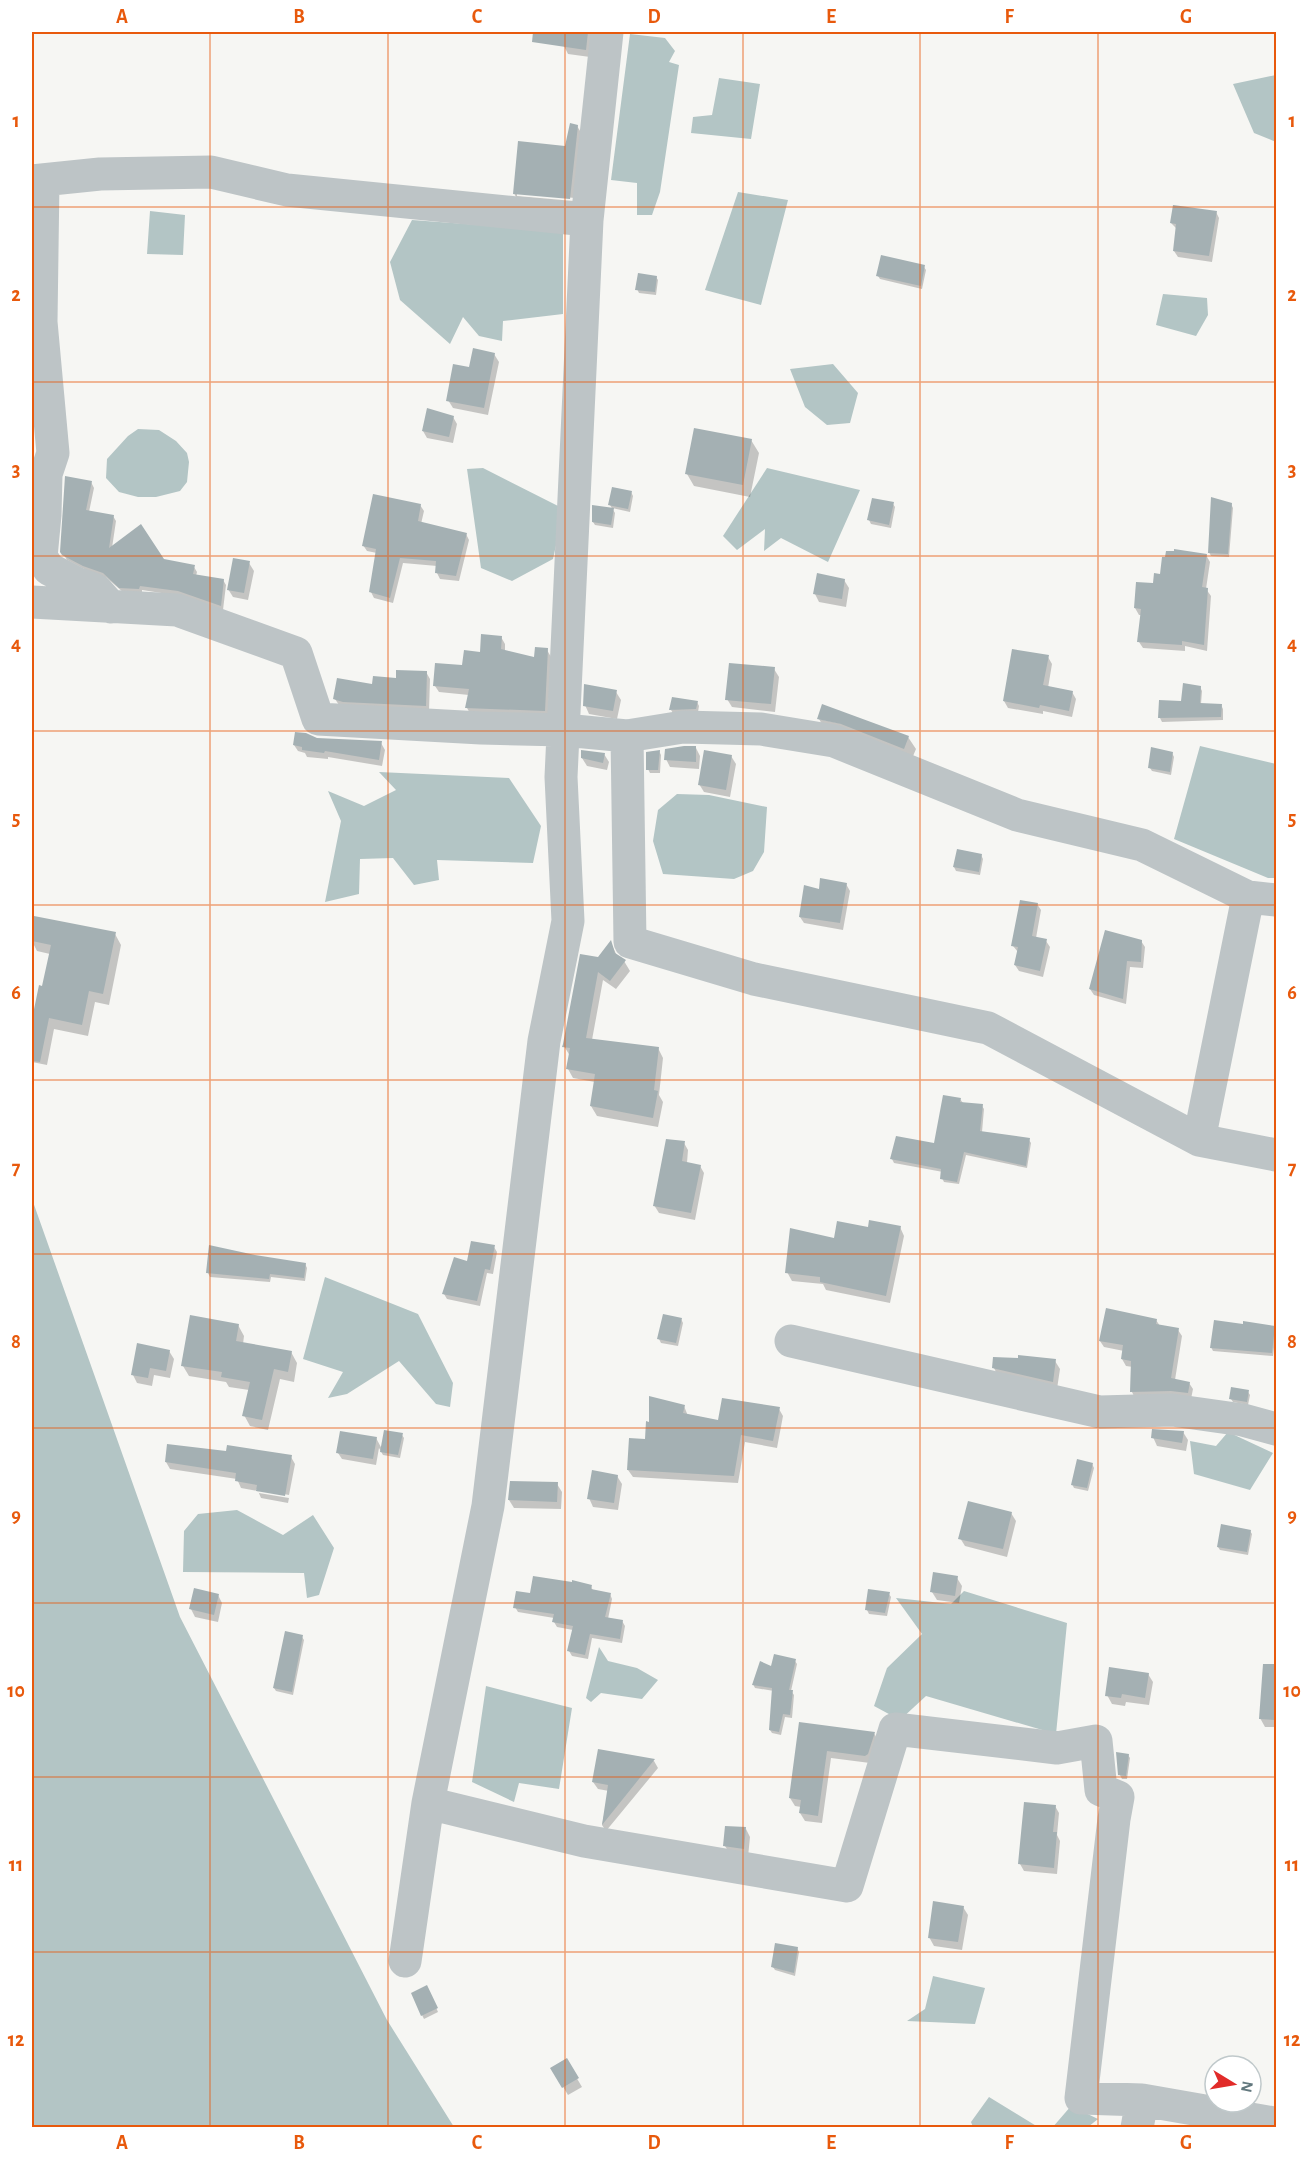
<svg xmlns="http://www.w3.org/2000/svg" width="1308" height="2159" viewBox="0 0 1308 2159" font-family="'Alegreya Sans',sans-serif">
  <rect width="100%" height="100%" fill="#f6f6f3"/>
  <path fill="#b3c5c5" d="M630,34l35,4 10,13 -6,11 10,3 -19,127 -8,23h-15v-32l-26,-3z
    M1276,75v67l-22,-9 -21,-49z
    M719,78l41,6 -9,55 -60,-6 2,-16 19,-2z
    M738,192l50,8 -27,105 -56,-15z
    M150,211l35,4 -2,40 -36,-1z
    M412,220l151,11v83l-60,7 -1,20 -23,-5 -16,-19 -13,27 -50,-44 -10,-38z
    M1163,294l44,4 1,17 -12,21 -40,-11z
    M833,364l25,29 -8,30 -23,2 -22,-18 -15,-38z
    M138,429l21,1 17,11 11,12 2,9 -2,20 -7,9 -24,6h-18l-19,-5 -13,-14 1,-19 21,-23z
    M483,468l81,41 -11,50 -41,22 -31,-13 -14,-99z
    M767,468l93,22 -32,72 -47,-24 -17,13 1,-22 -28,21 -14,-14z
    M1200,746l76,18v114h-8l-94,-39z
    M379,772l130,6 32,48 -8,37 -96,-3 2,20 -25,5 -21,-27 -33,1 -1,35 -34,8 16,-81 -13,-30 36,15 32,-16z
    M677,794l32,1 58,12 -3,45 -11,19 -19,8 -71,-5 -10,-33 5,-31z
    M32,1199l148,418 207,403 67,107h-422z
    M325,1277l93,37 35,69 -3,24 -14,-3 -37,-43 -52,33 -19,4 15,-26 -40,-13z
    M1228,1432l45,21 -23,37 -56,-16 -4,-33 26,5z
    M237,1510l46,25 30,-20 21,33 -15,47 -12,3 -3,-25 -121,-1 1,-41 14,-17z
    M964,1591l103,32 -11,111 -130,-38 -26,24 -26,-14 13,-38 35,-34 -26,-36 55,6z
    M599,1647l9,14 29,7 21,12 -16,19 -41,-6 -10,9 -5,-4z
    M486,1686l86,22 -13,81 -40,-6 -5,19 -42,-20z
    M933,1976l52,12 -10,36 -68,-3 18,-12z
    M989,2097l49,30h-65l-2,-5z
    M1071,2106l27,13 -10,8 -36,1z"/>
  <path fill="#0003" d="M565,32h25l3,5 -3,20 -22,-3 -4,-8z
    M577,126l5,8 -7,64 -58,-5v3l57,5v5l-56,-5 -4,-8 52,-45z
    M1216,212l3,6 -7,44 -34,-5 -4,-6 3,-22 -6,-6z
    M924,267l2,3 -4,19 -42,-10 -2,-3z
    M656,277l2,3 -2,15 -17,-2 -2,-4z
    M494,354l5,8 -11,53 -35,-7 -5,-8 22,-31z
    M453,417l4,7 -4,19 -26,-5 -4,-7z
    M751,440l8,13 -9,44 -56,-11 -7,-12z
    M91,482l3,6 -5,24 24,4 3,5 -4,27 82,19 3,5 -1,4 27,4 3,5 -3,25 -36,-13 -45,-7v4l-18,-1 -17,-15 -19,-7 -21,-11 -5,-8z
    M631,492l2,4 -3,16 -18,-4 3,5 -2,15 -18,-3 -2,-3 20,-12 -3,-5z
    M893,504l2,3 -4,21 -20,-4 -2,-4z
    M1231,504l2,4 -4,49 -18,-1 -2,-4z
    M420,505l4,6 -3,13 45,10 3,6 -10,41 -19,-2 -3,-6v-7l-34,-3 -10,40 -19,-5 -3,-6 6,-39 -10,-2 -4,-6z
    M1206,555l4,7 -4,27 5,7 -4,55 -22,-5v5l-42,-3 -4,-6 3,-27h-3l-4,-7 26,-33z
    M249,563l5,8 -6,29 -15,-3 -5,-8z
    M844,580l5,8 -3,19 -27,-5 -4,-8z
    M501,637l4,7v7l30,8 12,-9 4,7 -3,60 -77,-2 -4,-7 2,-13 -30,-3 -4,-6 46,-32z
    M1048,657l4,7 -4,24 24,4 4,7 -4,18 -29,-6v3l-35,-6 -4,-7z
    M774,669l5,8 -4,35 -43,-5 -5,-8z
    M426,672l4,7 -1,33 -90,-7 -4,-6z
    M1200,687l2,4 -1,13 20,1 2,4v11l-61,2 -2,-4v-16l23,1z
    M616,692l5,8 -4,19 -28,-5 -4,-9z
    M697,702l2,4 -1,6 -25,1 -2,-3z
    M819,719l89,18 8,12 -5,12 -85,-30z
    M317,739l64,4 4,7 -3,16 -54,-9v2l-21,-2 -2,-4 -7,-2 -4,-6z
    M696,748l4,8 -1,13 -29,-2 -4,-8z
    M659,751l2,4 -1,18h-10l-2,-4z
    M1172,753l2,4 -3,18 -19,-4 -2,-3z
    M604,754l5,8 -2,8 -20,-4 -5,-8z
    M731,756l5,8 -6,33 -26,-5 -5,-8z
    M981,855l2,4 -3,16 -24,-4 -2,-4z
    M846,884l4,7 -7,39 -39,-7 -4,-6 20,-26z
    M1037,904l4,6 -5,28 10,3 4,6 -7,30 -24,-6 -4,-6 3,-13 -5,-6z
    M35,918l80,16 6,11 -12,60 -14,-3 -7,34 -34,-7 -7,36 -15,-3v-35l8,-40 3,1 7,-34 -13,-3 -5,-10z
    M1141,941l4,6 -2,21 -13,-1 -4,37 -32,-9 -4,-6z
    M611,943l6,13 7,5 6,10 -14,18 -13,-9 -11,60 66,8 5,10 -4,37 4,7 -5,25 -61,-11 -6,-10 4,-24 -22,-4 -5,-9 2,-13 -6,-10 34,-87z
    M960,1099l3,4 19,3 2,3 -2,23 47,8 2,3 -4,25 -61,-13 -7,29 -15,-2 -2,-4 1,-6 -49,-9 -2,-4 44,-15z
    M684,1143l4,7 -1,13 13,3 4,7 -9,47 -36,-7 -5,-8z
    M900,1227l4,9 -14,67 -64,-13 -3,-6 -31,-3 -5,-9 48,-32 34,-12z
    M494,1247l3,5 -4,22 -6,-1 -7,33 -33,-7 -3,-5 24,-31z
    M255,1257l50,7 2,4 -2,13 -34,-4 -1,5 -60,-5 -2,-4z
    M681,1319l2,4 -5,23 -17,-3 -2,-4z
    M1156,1320l4,6 18,4 4,6 -7,44 14,3 4,6 -2,10 -56,-1 -3,-6 1,-25 -7,-1 -4,-7 2,-8 -20,-4 -4,-6z
    M238,1325l6,11 -1,8 48,8 6,11 -3,19 -14,-3 -12,51 -18,-4 -6,-11 5,-25 -20,-3 -3,-5 -37,-6 -6,-10z
    M1244,1326l30,1 2,3 -3,26 -60,-5 -2,-4z
    M169,1351l5,8 -4,19 -16,-3 -2,11 -15,-3 -4,-8z
    M1055,1361l5,8 -3,20 -59,-13 -4,-8z
    M1248,1392l2,3 -2,10 -15,-3 -2,-3z
    M684,1406l4,10 31,6 60,-13 4,7 -6,32 -32,-6 -7,41 -105,-6 -5,-7 2,-30h16z
    M1183,1432l5,8 -2,11 -29,-5 -4,-9z
    M402,1435l2,3 -4,20 -17,-3 -4,-7 -3,17 -34,-6 -4,-6 38,-15 6,11z
    M291,1457l4,7 -6,31 -33,-6 3,4 30,5 -1,5 -27,-5 -3,-7 -17,-3 -4,-9 -67,-10 -4,-7z
    M1092,1464l2,4 -6,23 -14,-3 -2,-4z
    M617,1476l5,8 -4,26 -25,-3 -4,-9z
    M511,1483l46,1 5,8 -1,17 -47,-1 -5,-8z
    M1011,1513l5,8 -9,36 -42,-11 -5,-8z
    M1250,1531l2,3 -4,21 -28,-5 -2,-3z
    M957,1578l5,8 -3,17 -22,-3 -5,-8z
    M591,1586l2,5 17,3 2,5 -4,20 14,2 3,5 -3,17 -30,-5 -4,21 -16,-3 -3,-5 4,-21 -16,-3 -3,-5v-4l-36,-6 -3,-5 16,-12z
    M889,1594l2,3 -4,19 -18,-2 -2,-4z
    M218,1595l4,8 -4,19 -23,-5 -4,-8z
    M302,1637l2,3 -11,55 -17,-4 -2,-3z
    M795,1661l2,3 -6,27 3,4 -2,23 -7,-1 -4,18 -9,-2 -2,-3 4,-39 -19,-3 -2,-4 19,-16z
    M1148,1674l5,8 -4,23 -23,-3 -1,4 -13,-2 -5,-9z
    M1263,1692l13,1v34h-11l-5,-9z
    M801,1724l73,9 4,8 -8,22 -39,-5 -9,65 -17,-2 -5,-8 1,-6 -6,-1 -5,-8z
    M599,1750l55,11 4,7 -52,63 -4,-6 7,-34 -11,-2 -5,-7z
    M1128,1755l2,3 -3,21h-5l-2,-4z
    M1055,1806l4,7 -2,22 3,6 -3,33 -33,-3 -4,-7z
    M746,1829l4,8 -2,20 -18,-3 -5,-8z
    M963,1907l5,8 -6,35 -28,-4 -5,-9z
    M797,1948l2,4 -4,24 -20,-6 -2,-3z
    M429,1991l9,21 -14,7 -2,-4z
    M566,2060l16,27 -14,8 -16,-27z"/>
  <path fill="#a4b0b3" d="M533,32h55l-2,18 -54,-8z
    M570,123l8,2 -8,74 -57,-5 5,-53 47,5z
    M1173,205l44,6 -8,45 -36,-5 3,-27 -6,-1z
    M881,255l44,10 -4,21 -45,-10z
    M638,273l19,3 -2,16 -20,-2z
    M473,348l22,5 -11,55 -38,-7 7,-37 16,3z
    M427,408l27,8 -5,21 -27,-6z
    M694,428l58,11 -9,46 -58,-11z
    M65,476l27,5 -6,29 28,5 -5,33 32,-24 23,35 31,6 -2,9 31,5 -3,27 -43,-15 -38,-5 -1,3 -20,-1 -16,-15 -20,-7 -21,-11 -2,-3z
    M612,487l20,4 -4,18 -20,-4z
    M373,494l48,10 -3,17 49,12 -11,43 -21,-3 1,-12 -36,-3 -10,40 -21,-6 7,-43 -14,-3z
    M1211,497l21,6 -4,51 -20,-1z
    M872,498l22,4 -5,23 -22,-5z
    M592,505l22,3 -3,17 -19,-3z
    M1174,549l33,5 -5,33 6,1 -4,57 -22,-4v4l-45,-3 4,-33 -7,-1 2,-26 17,1 1,-10 6,1 2,-17h3l1,-6h8z
    M233,558l17,3 -6,32 -17,-3z
    M817,573l28,6 -3,20 -29,-5z
    M481,634l21,2 -1,13 33,8 1,-10 13,1 -3,63 -80,-3 4,-19 -36,-3 2,-23 27,2 2,-15 16,2z
    M1012,649l37,6 -6,30 30,6 -4,20 -29,-6 -1,3 -36,-7z
    M729,663l46,4 -4,37 -46,-4z
    M396,670l31,1 -1,35 -83,-4 -10,-3 4,-21 35,6 1,-8 23,2z
    M1183,683l18,3 -1,17 22,1 -1,13 -63,1 1,-18 22,1z
    M584,684l33,6 -4,21 -30,-5z
    M672,697l26,4 -2,8 -27,1z
    M822,704l87,32 -5,13 -63,-25 -24,-5z
    M295,732l11,1 11,5 65,3 -3,19 -54,-9 -1,2 -22,-3v-3l-9,-2z
    M684,746h12v16l-32,-2 1,-11z
    M1151,747l22,5 -3,20 -22,-4z
    M581,750l24,3 -2,10 -22,-5z
    M660,750l-2,20h-12v-18z
    M704,750l28,5 -6,35 -28,-5z
    M957,849l25,5 -3,18 -26,-5z
    M820,878l27,5 -7,40 -41,-6 5,-32 15,4z
    M1020,900l18,3 -6,33 15,3 -7,32 -26,-6 4,-18 -7,-1z
    M34,916l82,16 -13,62 -14,-3 -7,34 -33,-7 -9,44 -8,-1v-42l7,-34 3,1 9,-41 -19,-4z
    M1105,930l37,10 -1,22 -14,-1 -4,38 -34,-10z
    M611,940l4,13 11,7 -16,21 -12,-9 -12,66 73,9 -5,43 4,1 -5,27 -63,-12 5,-32 -29,-5 4,-21 -8,-1 1,-3 17,-90 18,3z
    M943,1095l18,3 -1,4 23,2 -3,27 50,7 -4,28 -62,-14 -7,30 -17,-3 1,-10 -51,-10 6,-23 38,7z
    M666,1139l19,2 -3,20 19,4 -10,48 -38,-7z
    M869,1220l32,6 -15,70 -66,-14v-5l-35,-4 5,-45 44,10 3,-17 31,6z
    M471,1241l24,4 -5,25 -5,-1 -8,32 -35,-7 12,-37 13,4z
    M209,1245l46,10 51,8 -2,15 -34,-4 -1,5 -63,-6z
    M1106,1308l51,11 -1,5 23,4 -8,50 19,4 -2,11 -17,-2 -41,1 1,-31 -10,-2 2,-14 -24,-4z
    M663,1314l19,4 -6,25 -19,-4z
    M190,1315l49,9 -3,17 56,10 -4,21 -14,-3 -12,51 -20,-4 8,-34 -29,-5 1,-5 -41,-6z
    M1214,1320l29,4v-3l32,5 -3,27 -62,-5z
    M137,1343l33,7 -4,21 -16,-3 -2,10 -17,-3z
    M1018,1355l38,4 -3,23 -61,-14 1,-11 25,1z
    M1231,1387l18,3 -2,12 -18,-3z
    M649,1396l36,9 -2,8 35,7 4,-22 58,9 -7,34 -32,-6 -7,41 -107,-6 2,-32 16,1 1,-18 3,1z
    M1152,1429l32,2 -2,12 -31,-5z
    M384,1430l19,3 -5,22 -18,-3z
    M340,1431l37,6 -4,22 -37,-6z
    M167,1444l59,7 1,-6 65,10 -7,41 -29,-5 1,-6 -22,-4 1,-8 -71,-11z
    M1077,1459l16,4 -6,25 -16,-3z
    M592,1470l26,5 -4,28 -27,-4z
    M510,1481l48,1 -1,20 -49,-2z
    M968,1501l44,11 -9,37 -45,-10z
    M1221,1524l30,6 -4,22 -30,-5z
    M933,1572l25,4 -3,20 -25,-4z
    M533,1576l39,6v-2l20,5 -1,4 20,4 -6,24 18,3 -3,19 -30,-5 -5,21 -18,-4 6,-25 -21,-4 2,-8 -41,-6 3,-17 14,2z
    M194,1588l25,6 -5,21 -25,-6z
    M868,1589l22,3 -5,21 -20,-3z
    M285,1631l18,4 -11,57 -19,-4z
    M774,1654l22,5 -7,31h4l-3,25 -7,-1 -4,18 -10,-2 3,-42 -20,-3 8,-24 11,5z
    M1263,1664h13v56l-17,-1z
    M1109,1667l40,6 -4,25 -23,-4 -1,4 -16,-2z
    M799,1722l76,10 -7,22 -3,2 -38,-5 -9,65 -19,-3 2,-13 -12,-2z
    M598,1749l57,10 -53,66 6,-40 -16,-3z
    M1116,1752l13,2 -3,22 -8,-1z
    M1024,1802l32,3 -3,27h4l-3,36 -36,-4z
    M725,1826l21,1 -2,22 -21,-3z
    M933,1901l31,5 -6,36 -30,-4z
    M775,1943l23,4 -4,26 -23,-6z
    M427,1985l11,23 -17,8 -10,-23z
    M567,2058l12,20 -17,10 -12,-20z"/>
  <g fill="none" stroke-linecap="round" stroke-linejoin="round">
    <path stroke="#bdc4c6" stroke-width="33" d="M43,180l-2,142 12,131 -7,21 -1,41 -4,42 8,12 27,14 20,7 15,17
      M32,181l68,-7 111,-2 76,18 300,30
      M32,602l145,8 119,43 22,66 163,9 83,2 63,6 56,-9 78,2 73,12 183,74 125,30 106,52 28,3
      M627,736l3,206 124,37 234,49 211,112
      M1248,897l-49,243 77,15
      M791,1341l309,71 72,-2 71,10 33,9
      M428,1803l156,38 263,45 48,-157 162,19 39,-7 5,49 17,7 -4,22 -33,279 61,2 -5,28
      M405,1961l23,-158 60,-297 56,-465 24,-120 -7,-144 26,-557 20,-188
      M1142,2100l132,23v5"/>
  </g>
  <path fill="none" stroke="#e8590c" stroke-width="1.5" stroke-opacity="0.55" d="M210,32v2096M388,32v2096M565,32v2096M743,32v2096M920,32v2096M1098,32v2096M32,207h1244M32,382h1244M32,556h1244M32,731h1244M32,905h1244M32,1080h1244M32,1254h1244M32,1428h1244M32,1603h1244M32,1777h1244M32,1952h1244"/>
  <rect width="1308" height="2159" fill="none" stroke="#ffffff" stroke-width="66"/>
  <g transform="translate(1233 2084) rotate(101)"><circle r="28" fill="#ffffff" stroke="#c0c9cb" stroke-width="1.5"/>
  <path d="M0-4.5L10 22L0 15L-10 22Z" fill="#e12b29"/>
  <text y="-9" font-size="16" font-weight="bold" text-anchor="middle" fill="#62787e">N</text>
  </g>
  <rect x="33" y="33" width="1242" height="2093" fill="none" stroke="#e8590c" stroke-width="2"/>
  <g font-size="20" text-anchor="middle" font-weight="bold" fill="#e8590c">
    <text x="122" y="23">A</text>
    <text x="299" y="23">B</text>
    <text x="477" y="23">C</text>
    <text x="654" y="23">D</text>
    <text x="831" y="23">E</text>
    <text x="1009" y="23">F</text>
    <text x="1186" y="23">G</text>
    <text x="16" y="127">1</text>
    <text x="1292" y="127">1</text>
    <text x="16" y="301">2</text>
    <text x="1292" y="301">2</text>
    <text x="16" y="476">3</text>
    <text x="1292" y="476">3</text>
    <text x="16" y="650">4</text>
    <text x="1292" y="650">4</text>
    <text x="16" y="825">5</text>
    <text x="1292" y="825">5</text>
    <text x="16" y="999">6</text>
    <text x="1292" y="999">6</text>
    <text x="16" y="1174">7</text>
    <text x="1292" y="1174">7</text>
    <text x="16" y="1348">8</text>
    <text x="1292" y="1348">8</text>
    <text x="16" y="1522">9</text>
    <text x="1292" y="1522">9</text>
    <text x="16" y="1697">10</text>
    <text x="1292" y="1697">10</text>
    <text x="16" y="1871">11</text>
    <text x="1292" y="1871">11</text>
    <text x="16" y="2046">12</text>
    <text x="1292" y="2046">12</text>
    <text x="122" y="2149">A</text>
    <text x="299" y="2149">B</text>
    <text x="477" y="2149">C</text>
    <text x="654" y="2149">D</text>
    <text x="831" y="2149">E</text>
    <text x="1009" y="2149">F</text>
    <text x="1186" y="2149">G</text>
  </g>
</svg>
